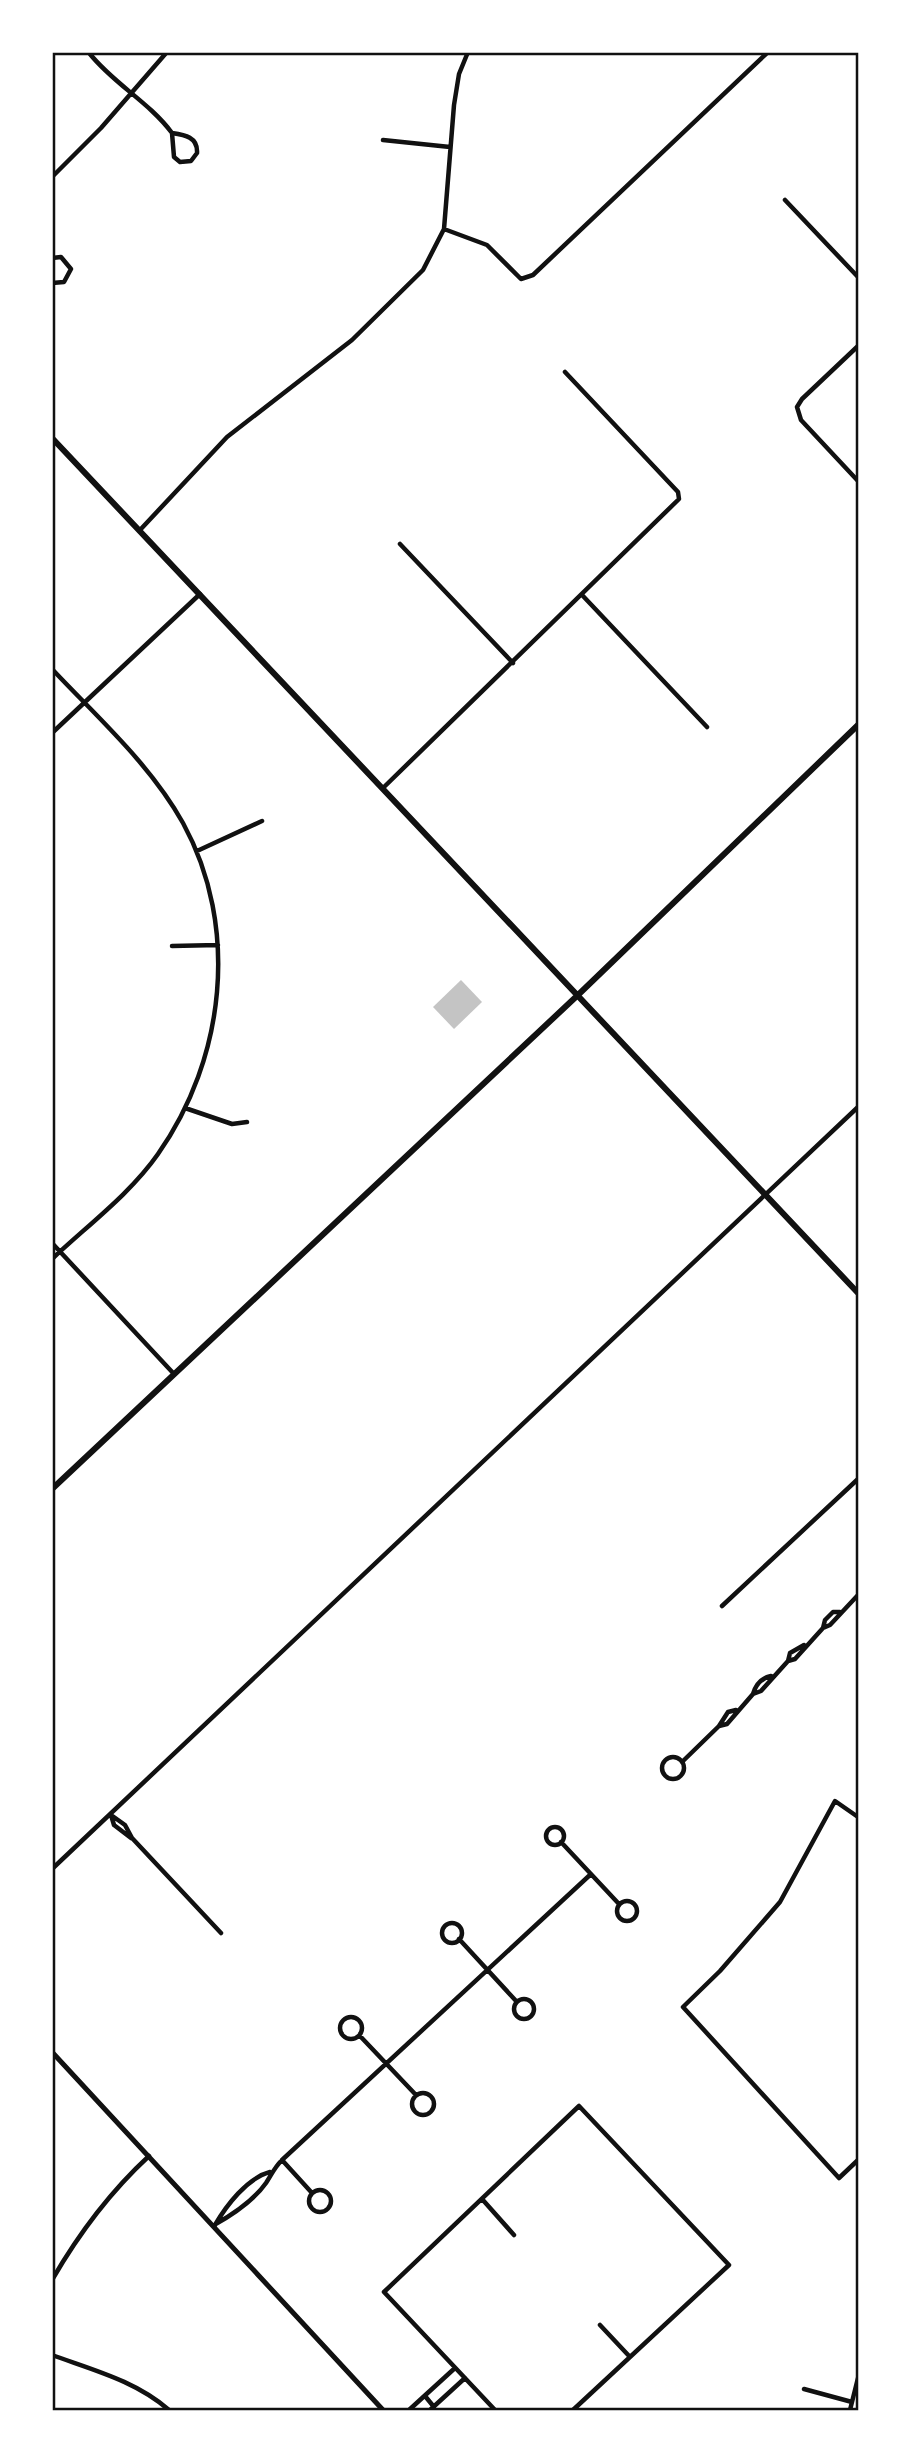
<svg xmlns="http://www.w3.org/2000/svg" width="911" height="2463" viewBox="0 0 911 2463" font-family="'Public Sans',sans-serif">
  <rect width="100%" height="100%" fill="#fff"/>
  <path fill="#c4c4c4" d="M461,980l21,22 -28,27 -21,-22z"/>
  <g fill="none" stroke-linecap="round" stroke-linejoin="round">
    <path stroke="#111" stroke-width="4.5" d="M90,54c24,30 59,48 82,79
      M172,133c13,2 26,4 25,20l-6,8 -11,1 -6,-5z
      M383,140l67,7
      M52,177l49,-49 66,-76
      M785,200l73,77
      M444,229l43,16 34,34 12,-4 235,-223
      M52,258l9,-1 10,12 -7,13 -12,1
      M858,346l-56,53 -5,8 4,13 57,61
      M140,530l87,-93 125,-97 71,-70 21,-41 10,-124 5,-31 9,-22
      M400,544l113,119
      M583,596l124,131
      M52,669c46,49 98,95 131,154 57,104 42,236 -25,331 -28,40 -70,71 -106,105
      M52,733l148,-139
      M383,788l296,-289 -1,-7 -113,-120
      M197,851l65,-30
      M172,946l46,-1
      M185,1108l47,16 15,-2
      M52,1243l122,131
      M722,1606l136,-127
      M840,1612h-7l-8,8 -2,8 7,-3 28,-30
      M804,1645l-14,8 -2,8 7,-2 28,-31
      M771,1676c-10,2 -15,8 -18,18l8,-3 27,-30
      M736,1710l-8,2 -9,14 8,-2 26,-30
      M662 1768a11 11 0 1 1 22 0a11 11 0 1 1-22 0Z
      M682,1762l37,-36
      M111,1815l14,10 7,13 89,95
      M111,1815l3,10 17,13
      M858,1817l-23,-16 -55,101 -60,69 -37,36 156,171 19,-18
      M546 1836a9 9 0 1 1 18 0a9 9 0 1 1-18 0Z
      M561,1842l58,62
      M52,1869l806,-762
      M617 1911a10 10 0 1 1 20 0a10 10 0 1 1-20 0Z
      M442 1933a10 10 0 1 1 20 0a10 10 0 1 1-20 0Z
      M459,1939l58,63
      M514 2009a10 10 0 1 1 20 0a10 10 0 1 1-20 0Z
      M340 2028a11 11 0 1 1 22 0a11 11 0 1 1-22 0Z
      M360,2036l56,59
      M412 2104a11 11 0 1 1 22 0a11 11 0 1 1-22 0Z
      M282,2160l30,33
      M309 2201a11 11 0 1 1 22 0a11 11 0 1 1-22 0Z
      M482,2199l32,36
      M214,2225c18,-10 40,-25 52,-42 6,-9 8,-15 16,-23l309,-286
      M215,2225c11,-19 32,-47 55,-53
      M52,2280c26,-45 58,-88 97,-124
      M600,2325l30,32
      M52,2355c41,15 84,26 117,55
      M804,2389l48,13
      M425,2396l9,11
      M409,2410l46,-42
      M430,2410l35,-32
      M495,2410l-111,-118 195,-186 150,159 -156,145
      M850,2410l8,-32"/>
    <path stroke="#111" stroke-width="5" d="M52,2052l331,358"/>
    <path stroke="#111" stroke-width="6" d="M52,438l806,855
      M52,1489l527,-495 279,-269"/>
  </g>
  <rect width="911" height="2463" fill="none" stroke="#ffffff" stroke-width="108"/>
  <rect x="54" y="54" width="803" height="2355" fill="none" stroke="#111" stroke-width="2.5"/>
</svg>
